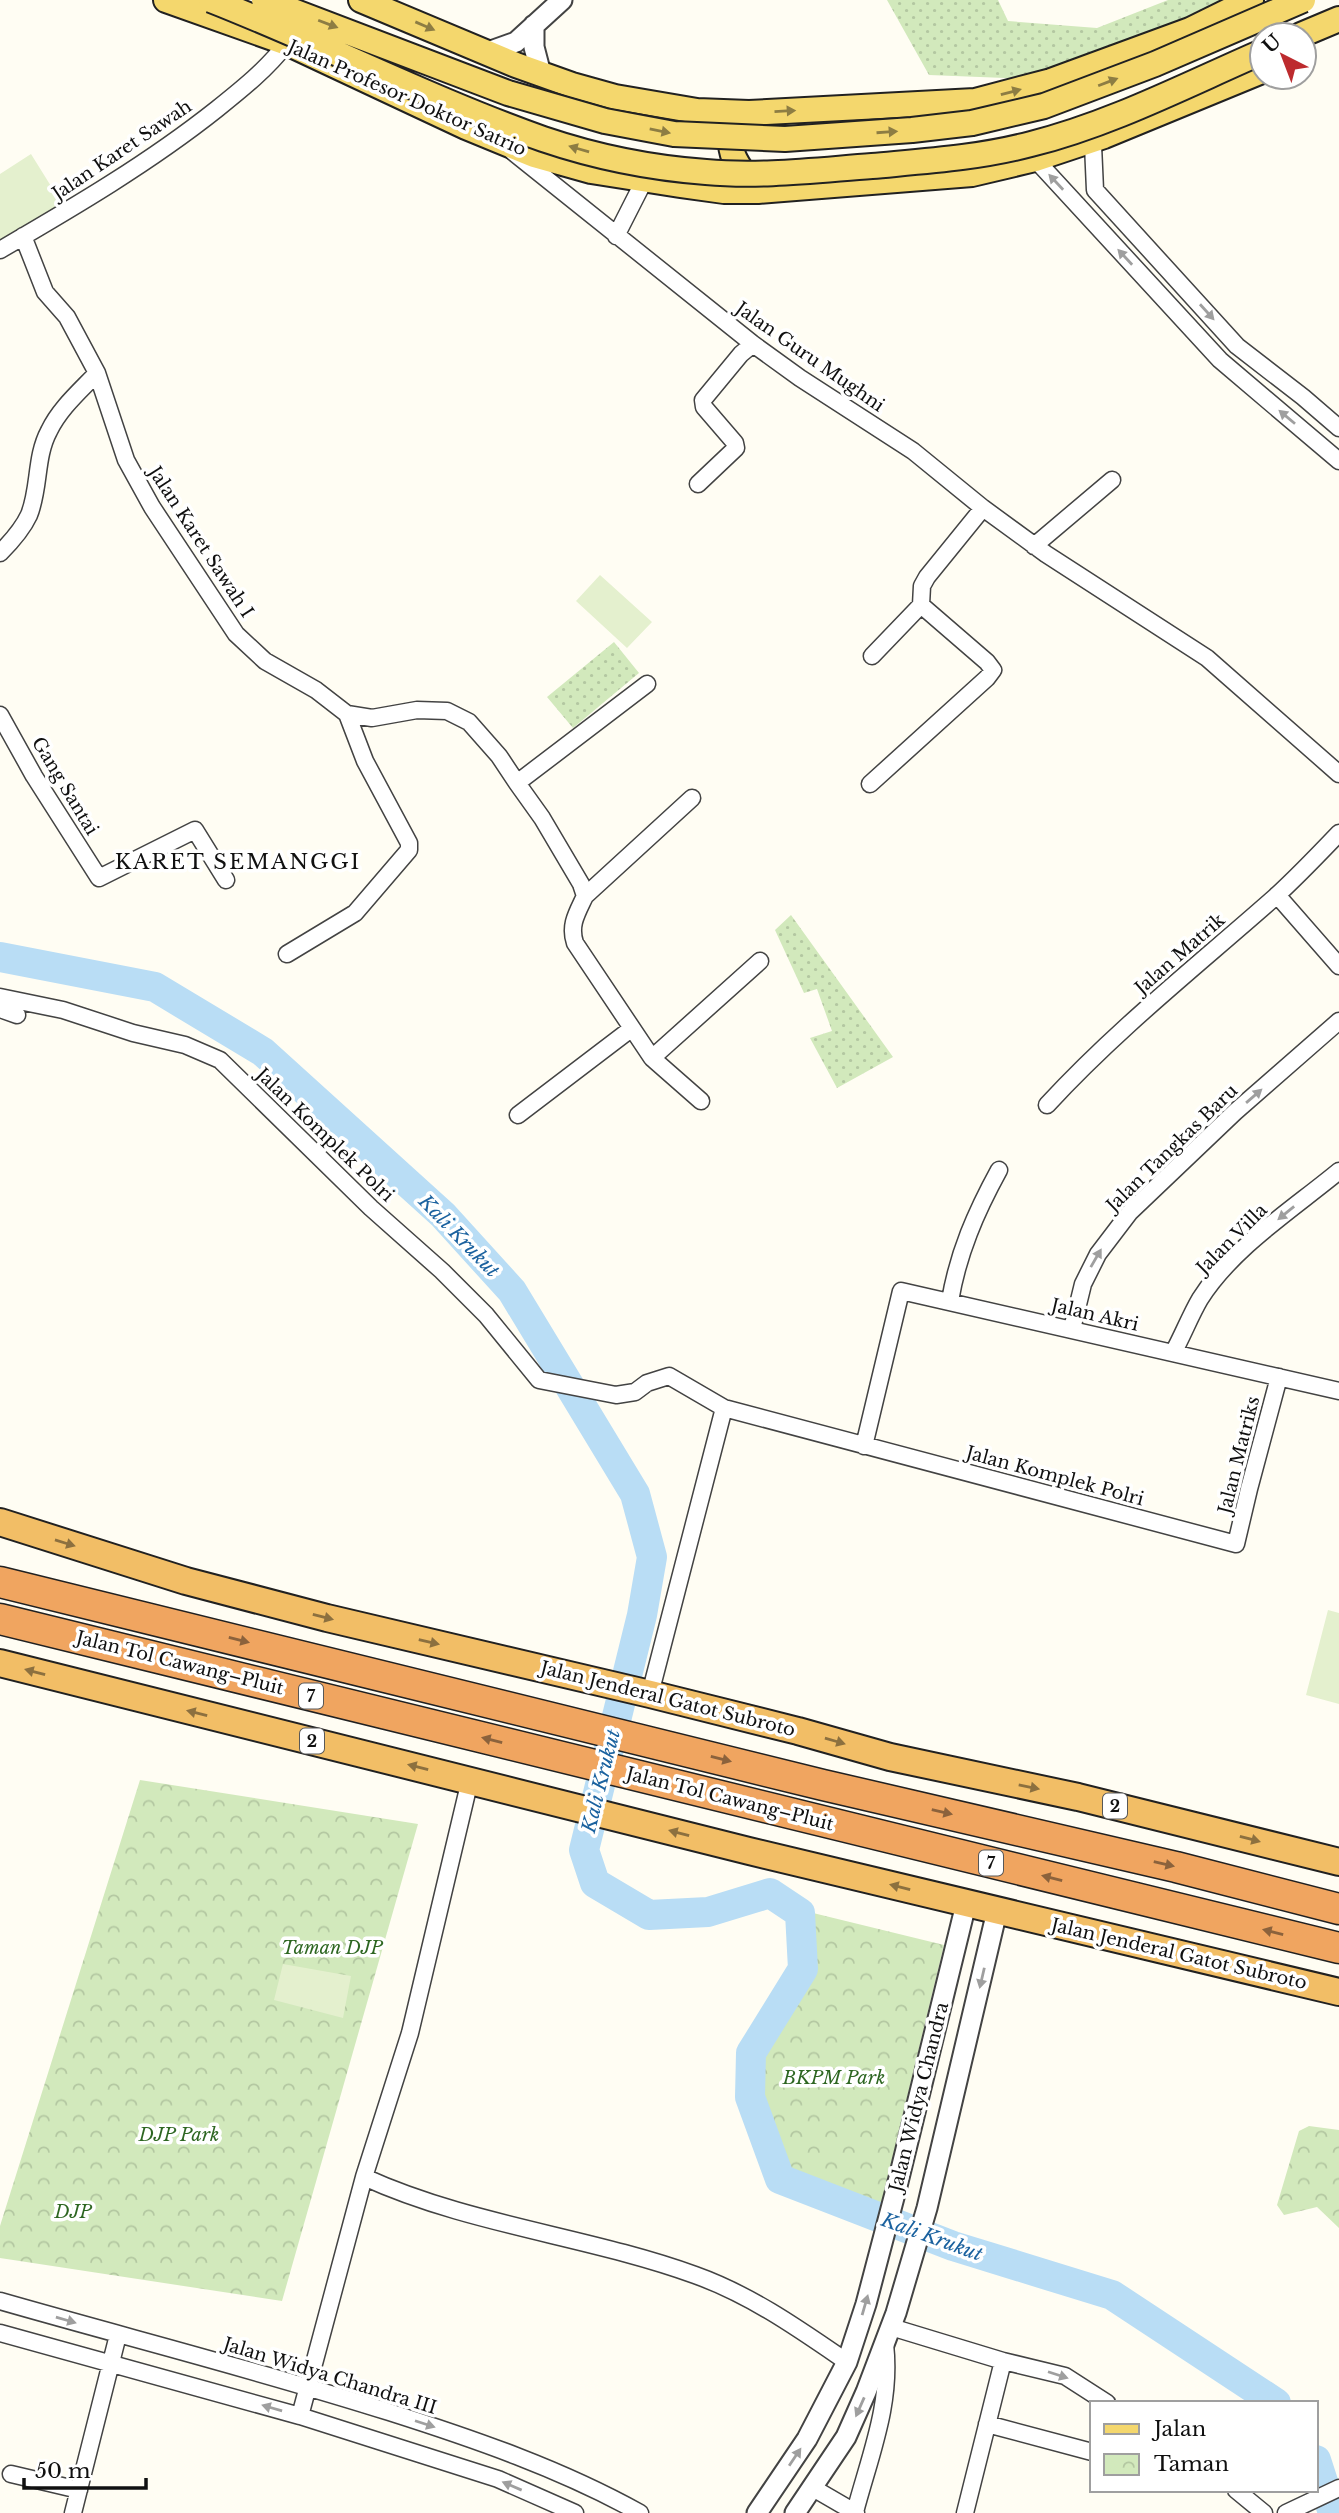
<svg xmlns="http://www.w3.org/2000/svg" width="1339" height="2513" viewBox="0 0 1339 2513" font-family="'Libre Baskerville',serif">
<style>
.grass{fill:url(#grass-dots)}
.park{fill:url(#park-crowns)}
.pitch{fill:#e4f0ce}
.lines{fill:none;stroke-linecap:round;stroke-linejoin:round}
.river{stroke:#b9ddf5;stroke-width:30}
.minor-casing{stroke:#434343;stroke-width:19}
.tertiary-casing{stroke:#434343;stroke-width:23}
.primary-casing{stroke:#212121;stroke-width:28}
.trunk-casing{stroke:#212121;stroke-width:30}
.motorway-casing{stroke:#212121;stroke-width:33}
.minor{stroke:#fff;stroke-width:16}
.tertiary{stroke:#fff;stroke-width:19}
.primary{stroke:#f4d76d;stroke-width:24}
.trunk{stroke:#f2be66;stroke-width:26}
.motorway{stroke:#f0a560;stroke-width:30}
.primary-bridge-casing{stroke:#212121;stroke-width:28;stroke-linecap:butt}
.primary-bridge{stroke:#f4d76d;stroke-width:24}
.oneway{fill:#8d7d43}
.oneway2{fill:#9f9f9f}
.oneway3{fill:#8c703f}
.oneway4{fill:#8b623c}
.labels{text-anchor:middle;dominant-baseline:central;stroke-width:7;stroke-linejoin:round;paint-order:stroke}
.shield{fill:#fff;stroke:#585858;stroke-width:2}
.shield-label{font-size:16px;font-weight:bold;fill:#101010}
.street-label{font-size:18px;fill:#101010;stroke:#fff}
.park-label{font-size:18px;font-style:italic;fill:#2d6621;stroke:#fff}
.water-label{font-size:19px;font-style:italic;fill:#1b629f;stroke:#fff}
.quarter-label{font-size:21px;letter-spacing:2px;fill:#101010;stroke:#fff}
</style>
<defs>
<pattern id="grass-dots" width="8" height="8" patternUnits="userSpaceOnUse" patternTransform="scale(1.75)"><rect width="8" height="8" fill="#d2e9bc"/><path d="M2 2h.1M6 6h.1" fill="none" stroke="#b3c7a1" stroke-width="1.8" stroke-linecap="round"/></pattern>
<pattern id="park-crowns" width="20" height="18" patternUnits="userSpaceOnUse" patternTransform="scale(1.75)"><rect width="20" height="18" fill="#d2e9bc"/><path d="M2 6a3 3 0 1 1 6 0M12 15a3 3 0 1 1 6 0" fill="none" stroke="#b3c7a1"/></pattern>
</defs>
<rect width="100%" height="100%" fill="#fffdf3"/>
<!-- grass -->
<path class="grass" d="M887 0H998L1008 21 1097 28 1168 0H1238L1056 80 929 75Z
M614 642 639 673 573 728 547 697Z
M791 915 893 1057 837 1088 810 1038 832 1031 817 989 804 993 775 930Z"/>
<!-- park -->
<path class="park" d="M140 1780 418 1824 282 2301 0 2258V2226Z
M809 1912 944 1945 880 2209 787 2173 759 2095V2056L814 1970Z
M1309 2126 1339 2130V2228L1317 2207 1284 2215 1277 2205 1299 2131Z"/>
<!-- pitch -->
<path class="pitch" d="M31 154 64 207 0 243V174Z
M600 575 652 622 627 648 576 601Z
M1328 1610 1339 1613V1704L1306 1695Z
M283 1964 351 1976 343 2018 274 2000Z"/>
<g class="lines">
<!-- river -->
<path class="river" d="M0 957 155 987 263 1052 443 1215 512 1291 635 1494 652 1557 642 1615 584 1850 595 1883 649 1915 708 1912 770 1893 800 1913 803 1969 751 2053 750 2097 780 2179 953 2246 1112 2295 1276 2403
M1316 2460 1333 2513"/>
<!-- minor casing -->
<g class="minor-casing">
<path id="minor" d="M1102 137 1093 145 1095 190 1237 346 1303 397 1339 428
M513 152 753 344 800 378 913 451 983 508 1046 554 1207 658 1339 774
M1035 159 1220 360 1339 461
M23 236 45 292 67 317 97 373 126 460 152 507 236 634 265 661 316 690 347 714 372 718 417 710 447 711 469 722 499 756 517 783 542 818 581 884 585 896C577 913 569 925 575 943L652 1058 760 961
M616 236 645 179
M0 250C74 207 149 163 217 109 242 89 267 69 287 43
M698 484 736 448 735 443 704 407 703 400 741 354 753 344
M1034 546 1112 480
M0 553C11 542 22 530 29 515 40 488 35 457 49 431 60 408 80 391 97 373
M872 656 921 605 922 586 927 577 983 508
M0 715 34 776 99 878 195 830 226 880
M517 783 647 684
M870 784 987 678 993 670 987 662 921 605
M1277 895 1339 966
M585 896 692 798
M287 954 355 913 409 850V843L365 761 347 714
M0 997 63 1010 133 1033 185 1045 220 1060 371 1208 442 1271 486 1315 539 1380 616 1395 635 1392 647 1383 669 1376 724 1408 1236 1544 1249 1489 1279 1377
M0 1009 17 1015
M652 1058 701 1101
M1047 1105C1117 1029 1198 965 1275 897 1297 877 1318 855 1339 833
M518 1115 631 1029
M950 1301C958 1253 976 1212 999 1170
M1072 1329 1083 1284 1098 1254 1130 1212 1235 1112 1339 1021
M1173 1353C1183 1335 1190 1316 1200 1299 1232 1248 1293 1209 1339 1171
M864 1446 901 1291 1339 1391
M650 1694 724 1408
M364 2177C469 2225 587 2236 695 2275 751 2295 799 2329 847 2362
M0 2301C129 2338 260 2371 389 2412 474 2439 561 2469 640 2513
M891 2327 1003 2361 1065 2376 1107 2403
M0 2333 300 2416 498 2479 575 2513
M300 2416 364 2177 410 2033 470 1780
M987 2424 1092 2452
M11 2474 79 2490
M813 2488 856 2513
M1236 2490 1264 2513
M855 2512C870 2455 892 2404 885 2344
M73 2513 118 2335
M965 2513 1003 2361
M1286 2513 1339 2488"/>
</g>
<!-- tertiary casing -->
<g class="tertiary-casing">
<path id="tertiary" d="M534 25V47L541 74
M488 52 516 42 562 0
M757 2513 807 2439 847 2362 866 2304 897 2186 966 1904
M795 2513 846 2437 866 2392 896 2313 927 2208 997 1911"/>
</g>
<!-- primary casing -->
<g class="primary-casing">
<path id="primary" d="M166 0 287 43 466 127 534 155 591 171 680 185 724 191H758L972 174 1035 159 1104 136 1262 71
M361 0 516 65 572 85 615 97 697 111 749 113 975 101 1051 81 1190 30 1251 0
M1301 35 1339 19
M743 120C718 145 738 167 755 188"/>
</g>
<!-- trunk casing -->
<g class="trunk-casing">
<path id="trunk" d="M0 1522 186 1581 327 1618 650 1694 798 1731 890 1757 1078 1797 1339 1862
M0 1663 749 1851 1339 1992"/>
</g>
<!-- motorway casing -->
<g class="motorway-casing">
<path id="motorway" d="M0 1582 823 1785 1176 1867 1339 1909
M0 1619 1339 1948"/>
</g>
<!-- minor -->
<use href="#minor" class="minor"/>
<!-- tertiary -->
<use href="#tertiary" class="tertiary"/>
<!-- primary -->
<use href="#primary" class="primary"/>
<!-- trunk -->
<use href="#trunk" class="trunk"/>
<!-- motorway -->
<use href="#motorway" class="motorway"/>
<!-- primary-bridge casing -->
<g class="primary-bridge-casing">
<path id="primary-bridge" d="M211 0C323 44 430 99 543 139 596 157 651 168 706 172 761 177 817 170 872 166 926 161 978 158 1031 144 1111 124 1186 85 1262 52
M264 0 508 93 605 121 674 134 785 139 912 130 972 123 1044 106 1155 64 1303 0"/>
</g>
<!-- primary-bridge -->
<use href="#primary-bridge" class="primary-bridge"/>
</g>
<!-- one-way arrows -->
<defs><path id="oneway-solid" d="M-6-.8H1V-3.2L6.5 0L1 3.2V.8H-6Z" transform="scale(1.75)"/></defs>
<g class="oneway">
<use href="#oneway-solid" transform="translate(328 24) rotate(21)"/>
<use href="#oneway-solid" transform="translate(425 26) rotate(23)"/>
<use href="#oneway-solid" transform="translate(1108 82) rotate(-21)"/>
<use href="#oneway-solid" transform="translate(1011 92) rotate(-15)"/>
<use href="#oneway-solid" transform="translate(785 111) rotate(-3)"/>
<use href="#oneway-solid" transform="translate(660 131) rotate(11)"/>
<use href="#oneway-solid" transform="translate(887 132) rotate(-4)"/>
<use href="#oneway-solid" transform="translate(579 149) rotate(-164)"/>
</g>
<g class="oneway2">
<use href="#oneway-solid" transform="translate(1056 182) rotate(-133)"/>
<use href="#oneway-solid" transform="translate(1125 257) rotate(-133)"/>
<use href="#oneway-solid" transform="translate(1207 312) rotate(48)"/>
<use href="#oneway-solid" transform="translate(1287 417) rotate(-140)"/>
<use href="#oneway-solid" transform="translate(1254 1096) rotate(-41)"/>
<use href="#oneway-solid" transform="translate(1286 1213) rotate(141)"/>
<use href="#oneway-solid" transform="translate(1096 1258) rotate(-60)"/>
<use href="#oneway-solid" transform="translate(982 1978) rotate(103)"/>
<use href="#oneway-solid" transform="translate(865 2305) rotate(-74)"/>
<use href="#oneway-solid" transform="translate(66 2320) rotate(16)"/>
<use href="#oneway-solid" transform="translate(1058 2375) rotate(18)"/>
<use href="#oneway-solid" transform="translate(860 2407) rotate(114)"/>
<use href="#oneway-solid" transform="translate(272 2408) rotate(-164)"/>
<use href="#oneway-solid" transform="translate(425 2424) rotate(18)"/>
<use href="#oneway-solid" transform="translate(795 2457) rotate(-56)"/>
<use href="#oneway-solid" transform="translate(512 2486) rotate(-157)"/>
</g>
<g class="oneway3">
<use href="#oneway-solid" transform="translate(65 1543) rotate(17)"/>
<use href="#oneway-solid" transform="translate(323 1617) rotate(14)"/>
<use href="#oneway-solid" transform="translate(429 1642) rotate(13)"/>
<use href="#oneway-solid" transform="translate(35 1672) rotate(-165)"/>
<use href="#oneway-solid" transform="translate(197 1713) rotate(-166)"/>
<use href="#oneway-solid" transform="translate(835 1741) rotate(16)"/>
<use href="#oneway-solid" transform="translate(418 1767) rotate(-166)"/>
<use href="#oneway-solid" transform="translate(1029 1787) rotate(11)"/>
<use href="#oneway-solid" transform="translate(679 1833) rotate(-165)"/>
<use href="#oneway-solid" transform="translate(1250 1839) rotate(15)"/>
<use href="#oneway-solid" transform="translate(900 1887) rotate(-166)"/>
</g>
<g class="oneway4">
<use href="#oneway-solid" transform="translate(239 1640) rotate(14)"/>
<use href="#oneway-solid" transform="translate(492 1740) rotate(-166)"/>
<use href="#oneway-solid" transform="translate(721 1759) rotate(14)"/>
<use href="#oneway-solid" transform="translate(942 1812) rotate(13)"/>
<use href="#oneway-solid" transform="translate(1164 1864) rotate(13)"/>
<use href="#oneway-solid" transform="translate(1052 1878) rotate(-166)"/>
<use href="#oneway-solid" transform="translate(1273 1932) rotate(-166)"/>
</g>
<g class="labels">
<!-- shield labels -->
<g class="shield">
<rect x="299" y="1683.5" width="24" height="25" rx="5"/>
<rect x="300" y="1728.5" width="24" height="25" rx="5"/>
<rect x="1103" y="1793.5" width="24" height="25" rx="5"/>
<rect x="979" y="1850.5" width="24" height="25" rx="5"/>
</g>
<g class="shield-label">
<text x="311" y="1696">7</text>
<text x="312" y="1741">2</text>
<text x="1115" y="1806">2</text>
<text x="991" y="1863">7</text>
</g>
<!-- street labels -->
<g class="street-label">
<text transform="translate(407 98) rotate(24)">Jalan Profesor Doktor Satrio</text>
<text transform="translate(122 150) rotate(-34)">Jalan Karet Sawah</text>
<text transform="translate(810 357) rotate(35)">Jalan Guru Mughni</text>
<text transform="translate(201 542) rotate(57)">Jalan Karet Sawah I</text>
<text transform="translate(65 786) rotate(59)">Gang Santai</text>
<text transform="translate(1180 954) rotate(-41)">Jalan Matrik</text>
<text transform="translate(325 1135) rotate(44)">Jalan Komplek Polri</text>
<text transform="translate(1172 1148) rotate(-44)">Jalan Tangkas Baru</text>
<text transform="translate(1232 1239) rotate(-45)">Jalan Villa</text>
<text transform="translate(1095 1315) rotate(13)">Jalan Akri</text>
<text transform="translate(1239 1455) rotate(-76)">Jalan Matriks</text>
<text transform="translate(1055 1476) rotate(15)">Jalan Komplek Polri</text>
<text transform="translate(180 1663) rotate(14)">Jalan Tol Cawang–Pluit</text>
<text transform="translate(668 1699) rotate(14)">Jalan Jenderal Gatot Subroto</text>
<text transform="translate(730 1799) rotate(14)">Jalan Tol Cawang–Pluit</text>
<text transform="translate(1179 1954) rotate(13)">Jalan Jenderal Gatot Subroto</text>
<text transform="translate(919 2097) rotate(-76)">Jalan Widya Chandra</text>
<text transform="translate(330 2376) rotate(17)">Jalan Widya Chandra III</text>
</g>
<!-- park labels -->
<g class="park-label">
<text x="332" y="1948">Taman DJP</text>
<text x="834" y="2078">BKPM Park</text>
<text x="179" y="2135">DJP Park</text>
<text x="73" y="2212">DJP</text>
</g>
<!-- water labels -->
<g class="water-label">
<text transform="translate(459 1236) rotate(46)">Kali Krukut</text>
<text transform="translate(601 1781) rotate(-76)">Kali Krukut</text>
<text transform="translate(932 2237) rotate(20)">Kali Krukut</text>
</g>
<!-- quarter labels -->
<g class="quarter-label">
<text x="238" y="862">KARET SEMANGGI</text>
</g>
</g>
<!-- legend -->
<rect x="1090" y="2401" width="228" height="91" fill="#ffffff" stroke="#9f9f9f" stroke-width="2"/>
<rect x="1104" y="2424" width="35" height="10" fill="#f4d76d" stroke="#9f9f9f" stroke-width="2"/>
<text x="1154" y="2436" font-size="21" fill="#101010">Jalan</text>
<rect x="1104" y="2454" width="35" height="21" fill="url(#park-crowns)" stroke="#9f9f9f" stroke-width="2"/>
<text x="1154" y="2471" font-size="21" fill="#101010">Taman</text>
<!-- north arrow -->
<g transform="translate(1283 56) rotate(318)"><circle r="33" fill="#ffffff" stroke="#9f9f9f" stroke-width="2"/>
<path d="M0-5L12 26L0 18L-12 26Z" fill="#bd2b2e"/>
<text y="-10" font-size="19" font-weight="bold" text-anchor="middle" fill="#101010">U</text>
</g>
<!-- scale -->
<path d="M24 2478v10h122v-10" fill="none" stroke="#101010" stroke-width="3.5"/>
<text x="35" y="2478" font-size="21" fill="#101010" stroke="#ffffff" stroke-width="5" paint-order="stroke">50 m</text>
</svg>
